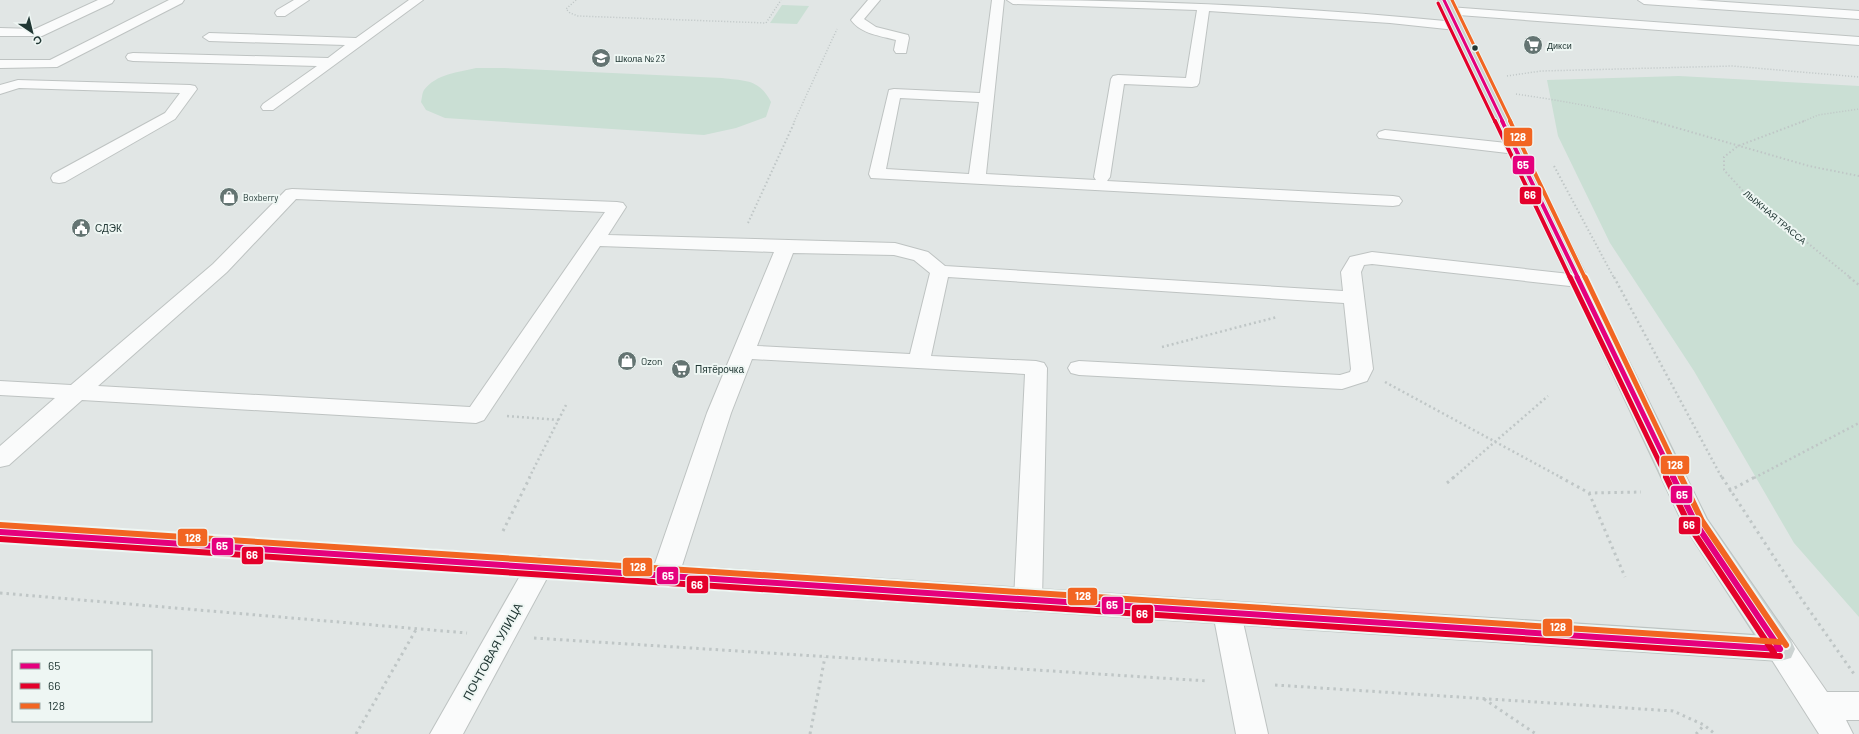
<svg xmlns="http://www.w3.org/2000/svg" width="1859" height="734" viewBox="0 0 1859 734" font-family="Barlow,sans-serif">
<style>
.green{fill:#cadfd4}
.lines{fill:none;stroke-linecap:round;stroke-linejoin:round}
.minor-casing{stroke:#bec3c2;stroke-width:2}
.major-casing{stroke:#bcc3c1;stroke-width:2}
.path-far3{stroke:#bfc6c6;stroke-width:1.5;stroke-dasharray:1 2;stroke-linecap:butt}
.path-far2{stroke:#bfc6c6;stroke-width:2;stroke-dasharray:1.5 2.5;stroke-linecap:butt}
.path-far1{stroke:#bfc6c6;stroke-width:2.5;stroke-dasharray:2 3;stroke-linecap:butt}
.path{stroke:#bfc6c6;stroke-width:3;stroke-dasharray:2.5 4;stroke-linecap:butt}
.minor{fill:#fafbfb;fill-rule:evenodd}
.major{fill:#ccd3d2;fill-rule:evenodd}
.bus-1-far3-casing{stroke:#eef6f3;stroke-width:5}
.bus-1-far2-casing{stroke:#eef6f3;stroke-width:6}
.bus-1-far1-casing{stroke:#eef6f3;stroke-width:8}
.bus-1-casing{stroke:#eef6f3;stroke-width:10}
.bus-2-far3-casing{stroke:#eef6f3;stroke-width:5}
.bus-2-far2-casing{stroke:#eef6f3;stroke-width:6}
.bus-2-far1-casing{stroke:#eef6f3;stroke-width:8}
.bus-2-casing{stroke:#eef6f3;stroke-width:10}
.bus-3-far3-casing{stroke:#eef6f3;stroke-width:5}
.bus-3-far2-casing{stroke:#eef6f3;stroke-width:6}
.bus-3-far1-casing{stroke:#eef6f3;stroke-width:8}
.bus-3-casing{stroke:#eef6f3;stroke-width:10}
.bus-1-far3{stroke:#e5007d;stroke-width:3}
.bus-1-far2{stroke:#e5007d;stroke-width:4}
.bus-1-far1{stroke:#e5007d;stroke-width:5}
.bus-1{stroke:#e5007d;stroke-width:6}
.bus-2-far3{stroke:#e4002b;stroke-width:3}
.bus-2-far2{stroke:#e4002b;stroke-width:4}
.bus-2-far1{stroke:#e4002b;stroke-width:5}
.bus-2{stroke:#e4002b;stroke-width:6}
.bus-3-far3{stroke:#f26522;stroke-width:3}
.bus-3-far2{stroke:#f26522;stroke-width:4}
.bus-3-far1{stroke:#f26522;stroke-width:5}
.bus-3{stroke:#f26522;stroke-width:6}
.bus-dot{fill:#213734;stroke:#eef6f3;stroke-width:1.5}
.labels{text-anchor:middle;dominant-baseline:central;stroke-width:4;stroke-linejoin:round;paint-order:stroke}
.far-poi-label{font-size:9px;fill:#213734;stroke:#eef6f3;text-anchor:start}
.far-street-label{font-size:9px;fill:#213734;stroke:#eef6f3}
.poi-label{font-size:10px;fill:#213734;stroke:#eef6f3;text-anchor:start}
.near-street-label{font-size:12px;fill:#213734;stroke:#eef6f3}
.line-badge{stroke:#eef6f3;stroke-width:1.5}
.badge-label{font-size:11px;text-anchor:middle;font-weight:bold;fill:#fff}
</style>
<rect width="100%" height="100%" fill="#e1e6e5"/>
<!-- green -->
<path class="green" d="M782 5 809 6 797 24 770 23Z
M476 68H504L722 78C746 81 759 79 771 102L766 117 736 128 704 135 445 118 426 110 421 102C422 99 422 93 424 90 436 74 459 72 476 68Z
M1679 76 1859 86V617L1794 543 1694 371 1610 243 1558 136 1547 80Z"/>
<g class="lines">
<!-- minor casing -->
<g class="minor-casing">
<path id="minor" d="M98 0H114L112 3 42 36H0V28L35 29Z
M169 0H184L182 3 57 67 0 68V60H50Z
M294 0H309L285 16H277L275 13 277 10Z
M409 0H423L273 110H263L261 107 263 104 317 66 133 61 128 60 126 57 128 54 133 53 328 58 345 45 209 41 203 37 209 33 356 38Z
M868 0H880L864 19 876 27 908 35 909 38 906 53H896L894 50 896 40C881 36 861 34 851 20Z
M992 0H1004L986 174 1096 180 1094 177 1111 79 1113 76 1118 75 1186 78 1197 10 1013 4 1007 0C1157 0 1307 7 1456 22L1462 26 1456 30 1390 23 1209 11 1199 83 1197 86 1192 87 1124 84 1110 177 1107 181 1393 196 1399 197 1402 201 1399 205 1393 206 871 178 869 174 889 90 894 89 980 93ZM900 98 979 102 969 174 886 169Z
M1638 0H1696L1859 11V19L1644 4Z
M1449 7 1859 37V45L1445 14 1443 11Z
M18 80 190 85 195 86 197 89 175 119 65 182 59 183 53 182 51 178 53 174 165 113 180 93 19 88 0 94V85Z
M1385 130 1516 144 1522 146 1524 149 1522 152 1516 154 1379 138 1377 135 1379 132Z
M292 189 617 202 623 203 626 207 608 235 895 243 928 252 945 266 1343 291 1341 272 1350 257 1372 252 1579 275 1586 277 1589 281 1586 285 1579 287 1372 264 1364 265 1361 272 1373 369 1367 381 1342 389 1079 375 1071 373 1068 368 1071 363 1079 361 1340 375 1350 372 1351 369 1344 303 948 277 931 356 1036 361 1044 363 1047 368 1042 600 1038 608 1028 611 1018 608 1014 600 1025 374 752 359 731 413 679 575 675 583 665 586 655 583 651 575 707 413 774 252 600 246 484 420 476 423 82 400 9 465 0 467V446L55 398 0 395V381L71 385 213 264 286 190ZM296 199 605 212 470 407 98 386 227 272ZM793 253 894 255 914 260 930 273 910 354 757 346Z
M539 556 549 560 553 567 463 734H430L529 560Z
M1227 601 1237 605 1241 613 1268 734H1236L1213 613 1217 605Z
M1780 637 1791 640 1827 692H1859V720H1846L1853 734H1819L1765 649 1769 640Z"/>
</g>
<!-- major casing -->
<g class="major-casing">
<path id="major" d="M1438 0H1450L1707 519 1791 640 1795 649 1791 658 1780 661 0 542V522L1755 635 1683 524Z"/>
</g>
<!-- path-far3 -->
<path class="path-far3" d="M576 0 566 9 570 13 578 16 766 23 781 0
M1507 76 1541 71 1732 66 1859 77
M1516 94C1563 101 1610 109 1656 122
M794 122 837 29
M1802 122 1818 115 1859 109"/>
<!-- path-far2 -->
<path class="path-far2" d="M1653 121 1809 166 1859 176
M1804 121 1738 146 1724 157V170L1743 191 1851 278
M1554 166 1614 278
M748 223 795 121"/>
<!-- path-far1 -->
<path class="path-far1" d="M1614 277 1722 478
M1849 277 1859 285
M1162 347 1277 317
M1385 382 1562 478
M507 416 559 420
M529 478 566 405
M1453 478 1548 396
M1754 478 1859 423"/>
<!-- path -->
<path class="path" d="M1560 477 1589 493 1641 492
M1722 477 1798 594 1854 674
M1447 483 1454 477
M1729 491 1755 477
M1589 493 1625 577
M503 531 530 477
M0 593 467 633
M534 638 1208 681
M1275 685 1673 711 1704 725 1715 734
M1484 699 1536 734
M356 734 417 628
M810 734 825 657
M1696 734 1704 725"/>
<!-- minor -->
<use href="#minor" class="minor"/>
<!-- major -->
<use href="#major" class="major"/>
<!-- bus-1-far3 casing -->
<g class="bus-1-far3-casing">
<path id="bus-1-far3" d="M1444 0 1503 122"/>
</g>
<!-- bus-1-far2 casing -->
<g class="bus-1-far2-casing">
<path id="bus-1-far2" d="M1502 121 1578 278"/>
</g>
<!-- bus-1-far1 casing -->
<g class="bus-1-far1-casing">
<path id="bus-1-far1" d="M1577 277 1674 478"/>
</g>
<!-- bus-1 casing -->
<g class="bus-1-casing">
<path id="bus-1" d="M1673 477 1696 524 1780 649
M0 532 1780 649"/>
</g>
<!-- bus-2-far3 casing -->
<g class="bus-2-far3-casing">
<path id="bus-2-far3" d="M1438 3 1495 122"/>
</g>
<!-- bus-2-far2 casing -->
<g class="bus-2-far2-casing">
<path id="bus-2-far2" d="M1495 121 1570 278"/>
</g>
<!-- bus-2-far1 casing -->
<g class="bus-2-far1-casing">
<path id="bus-2-far1" d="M1570 277 1667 478"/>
</g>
<!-- bus-2 casing -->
<g class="bus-2-casing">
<path id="bus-2" d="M1666 477 1690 527 1774 653
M0 539 1780 656"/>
</g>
<!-- bus-3-far3 casing -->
<g class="bus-3-far3-casing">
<path id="bus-3-far3" d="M1452 0 1511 122"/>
</g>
<!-- bus-3-far2 casing -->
<g class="bus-3-far2-casing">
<path id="bus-3-far2" d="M1510 121 1585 278"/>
</g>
<!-- bus-3-far1 casing -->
<g class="bus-3-far1-casing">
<path id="bus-3-far1" d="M1585 277 1681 478"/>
</g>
<!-- bus-3 casing -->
<g class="bus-3-casing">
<path id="bus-3" d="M1681 477 1702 521 1786 645
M0 525 1780 642"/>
</g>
<!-- bus-1-far3 -->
<use href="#bus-1-far3" class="bus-1-far3"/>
<!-- bus-1-far2 -->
<use href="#bus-1-far2" class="bus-1-far2"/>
<!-- bus-1-far1 -->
<use href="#bus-1-far1" class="bus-1-far1"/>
<!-- bus-1 -->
<use href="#bus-1" class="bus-1"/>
<!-- bus-2-far3 -->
<use href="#bus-2-far3" class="bus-2-far3"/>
<!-- bus-2-far2 -->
<use href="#bus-2-far2" class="bus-2-far2"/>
<!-- bus-2-far1 -->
<use href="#bus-2-far1" class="bus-2-far1"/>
<!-- bus-2 -->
<use href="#bus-2" class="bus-2"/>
<!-- bus-3-far3 -->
<use href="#bus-3-far3" class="bus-3-far3"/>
<!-- bus-3-far2 -->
<use href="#bus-3-far2" class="bus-3-far2"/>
<!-- bus-3-far1 -->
<use href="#bus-3-far1" class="bus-3-far1"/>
<!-- bus-3 -->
<use href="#bus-3" class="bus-3"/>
</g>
<!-- icons -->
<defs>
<g id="supermarket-disc" transform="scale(1)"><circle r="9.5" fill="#647472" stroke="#eef6f3"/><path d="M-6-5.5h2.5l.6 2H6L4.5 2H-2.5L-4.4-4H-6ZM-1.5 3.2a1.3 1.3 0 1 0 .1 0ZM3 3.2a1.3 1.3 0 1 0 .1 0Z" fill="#fff"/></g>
<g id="school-disc" transform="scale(1)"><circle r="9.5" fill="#647472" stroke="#eef6f3"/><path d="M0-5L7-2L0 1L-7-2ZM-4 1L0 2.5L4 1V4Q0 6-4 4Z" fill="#fff"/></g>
<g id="shop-disc" transform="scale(1)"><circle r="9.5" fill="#647472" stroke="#eef6f3"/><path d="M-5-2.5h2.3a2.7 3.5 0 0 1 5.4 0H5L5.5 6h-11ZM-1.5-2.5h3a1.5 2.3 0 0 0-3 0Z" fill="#fff"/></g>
<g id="civic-disc" transform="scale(1)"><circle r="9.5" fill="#647472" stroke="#eef6f3"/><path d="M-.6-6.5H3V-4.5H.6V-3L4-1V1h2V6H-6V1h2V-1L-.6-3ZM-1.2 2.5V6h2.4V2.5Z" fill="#fff"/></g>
</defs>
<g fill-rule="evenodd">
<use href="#supermarket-disc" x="1533" y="45"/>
<use href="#school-disc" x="601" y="58"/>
<use href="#shop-disc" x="229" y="197"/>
<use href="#civic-disc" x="81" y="228"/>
<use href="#shop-disc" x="627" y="361"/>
<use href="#supermarket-disc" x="681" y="369"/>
</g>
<!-- markers -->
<circle class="bus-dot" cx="1475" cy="48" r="3.5"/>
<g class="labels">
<!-- far-poi labels -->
<g class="far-poi-label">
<text x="1547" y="45">Дикси</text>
<text x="615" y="58">Школа № 23</text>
<text x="243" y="197">Boxberry</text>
</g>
<!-- far-street labels -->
<g class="far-street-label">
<text transform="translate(1775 217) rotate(40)">ЛЫЖНАЯ ТРАССА</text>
</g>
<!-- poi labels -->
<g class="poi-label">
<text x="95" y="228">СДЭК</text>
<text x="641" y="361">Ozon</text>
<text x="695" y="369">Пятёрочка</text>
</g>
<!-- near-street labels -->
<g class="near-street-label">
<text transform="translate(492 651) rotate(-61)">ПОЧТОВАЯ УЛИЦА</text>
</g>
</g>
<g class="line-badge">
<rect x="1503" y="127" width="30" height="20" rx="4" fill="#f26522"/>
<rect x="1512" y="155" width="23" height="20" rx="4" fill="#e5007d"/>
<rect x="1519" y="186" width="23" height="19" rx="4" fill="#e4002b"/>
<rect x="1660" y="455" width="30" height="20" rx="4" fill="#f26522"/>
<rect x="1670" y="485" width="23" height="19" rx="4" fill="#e5007d"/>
<rect x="1678" y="516" width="23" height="19" rx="4" fill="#e4002b"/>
<rect x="177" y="528" width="31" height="19" rx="4" fill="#f26522"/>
<rect x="211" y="537" width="23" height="19" rx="4" fill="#e5007d"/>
<rect x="241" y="546" width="23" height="19" rx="4" fill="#e4002b"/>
<rect x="622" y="557" width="31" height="20" rx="4" fill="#f26522"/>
<rect x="656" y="566" width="23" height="19" rx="4" fill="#e5007d"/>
<rect x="686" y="575" width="23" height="19" rx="4" fill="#e4002b"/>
<rect x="1067" y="587" width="31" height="19" rx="4" fill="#f26522"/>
<rect x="1101" y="596" width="23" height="19" rx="4" fill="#e5007d"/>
<rect x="1131" y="604" width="23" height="20" rx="4" fill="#e4002b"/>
<rect x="1542" y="618" width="31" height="19" rx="4" fill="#f26522"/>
</g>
<g class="badge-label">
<text x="1518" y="141">128</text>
<text x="1523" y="169">65</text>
<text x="1530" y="199">66</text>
<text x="1675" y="469">128</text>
<text x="1682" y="499">65</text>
<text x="1689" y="529">66</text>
<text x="193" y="542">128</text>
<text x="222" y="550">65</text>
<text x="252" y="559">66</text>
<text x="638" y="571">128</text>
<text x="668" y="580">65</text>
<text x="697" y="589">66</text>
<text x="1083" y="600">128</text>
<text x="1112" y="609">65</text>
<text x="1142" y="618">66</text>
<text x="1558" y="631">128</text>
</g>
<!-- legend -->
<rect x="12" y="650" width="140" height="72" fill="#eef6f3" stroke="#9caaa7"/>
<rect x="20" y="663" width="20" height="6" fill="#e5007d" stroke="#9caaa7"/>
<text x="48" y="670" font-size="12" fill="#213734">65</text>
<rect x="20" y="683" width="20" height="6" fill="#e4002b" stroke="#9caaa7"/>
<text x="48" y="690" font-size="12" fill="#213734">66</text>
<rect x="20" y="703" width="20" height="6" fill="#f26522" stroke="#9caaa7"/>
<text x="48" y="710" font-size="12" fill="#213734">128</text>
<!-- north arrow -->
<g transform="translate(32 32) rotate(145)" stroke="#eef6f3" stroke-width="3" paint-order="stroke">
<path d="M0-3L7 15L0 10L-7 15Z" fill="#213734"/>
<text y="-6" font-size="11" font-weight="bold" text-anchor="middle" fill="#213734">С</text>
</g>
</svg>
